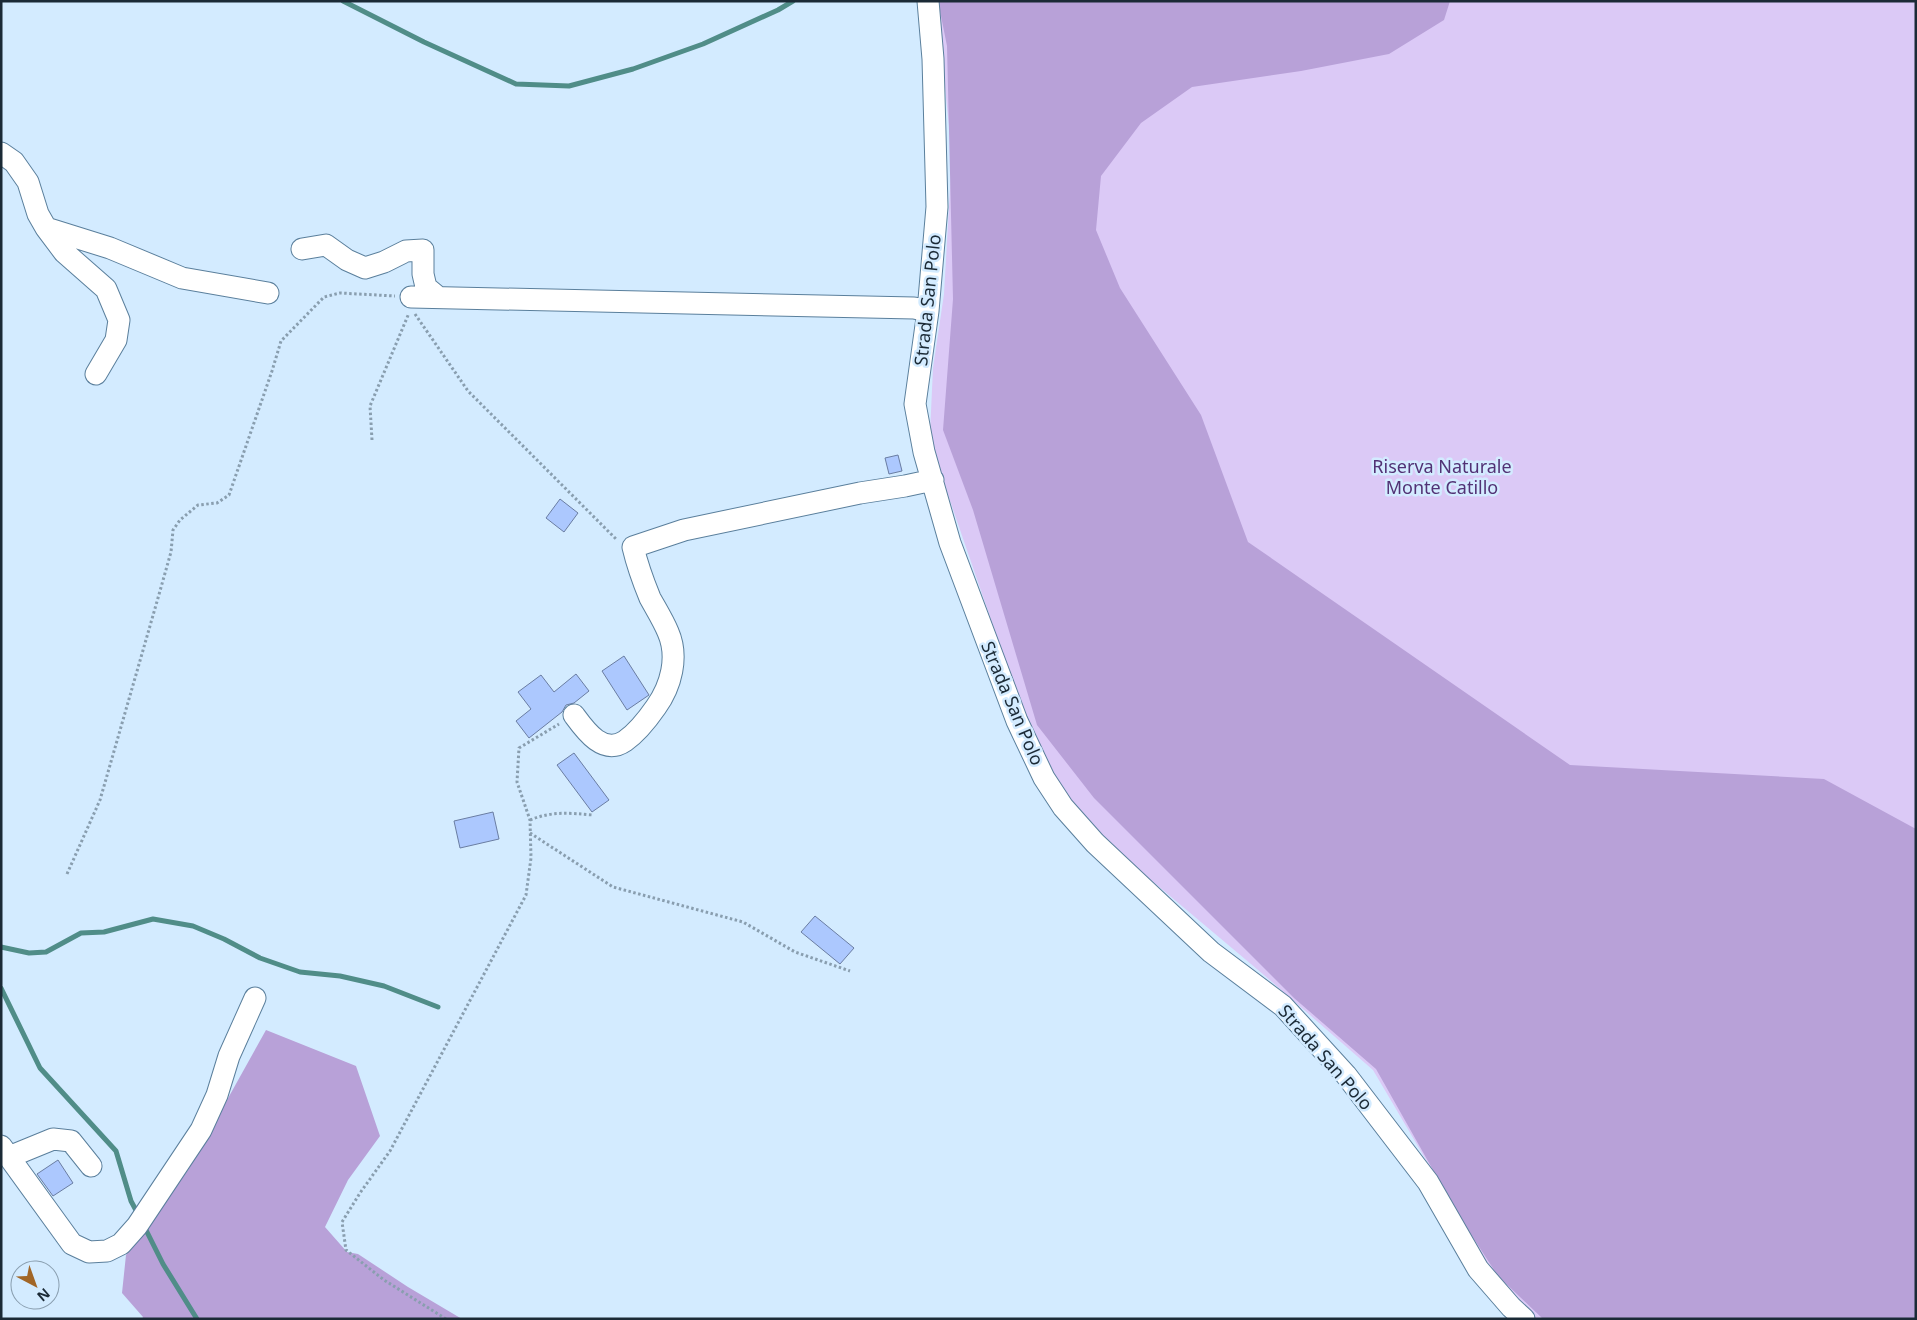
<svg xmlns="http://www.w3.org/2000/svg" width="1917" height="1320" viewBox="0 0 1917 1320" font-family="'Noto Sans',sans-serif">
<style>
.green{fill:#dbc9f6}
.forest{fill:#b8a1d8}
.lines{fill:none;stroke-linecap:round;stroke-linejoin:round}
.stream{stroke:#508d88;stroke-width:5}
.building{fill:#acc8fe;stroke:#6a7da2}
.minor-casing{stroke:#5a7f9c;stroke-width:23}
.path{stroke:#899eaf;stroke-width:3;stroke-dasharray:2.5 2.5;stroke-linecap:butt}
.minor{stroke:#fff;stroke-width:21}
.labels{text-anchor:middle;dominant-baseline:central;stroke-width:5;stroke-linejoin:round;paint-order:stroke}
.street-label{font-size:18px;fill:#1b2a36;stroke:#d3ebff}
.park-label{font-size:18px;fill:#523275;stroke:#d3ebff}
</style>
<rect width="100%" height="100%" fill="#d3ebff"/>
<!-- green -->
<path class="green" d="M936 1H1916V1319H1534L1484 1267 1432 1170 1373 1070 1264 975 1095 833 1055 780 1024 716 946 489 930 433 933 368 944 294 952 155Z"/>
<!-- forest -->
<path class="forest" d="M938 1H1450L1444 20 1389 54 1301 71 1192 87 1141 123 1101 176 1096 230 1120 288 1201 415 1248 542 1570 765 1824 779 1916 829V1319H1543L1498 1276 1459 1216 1376 1069 1294 998 1094 798 1037 725 973 510 943 430 953 299 947 46Z
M266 1030 356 1066 380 1136 348 1180 325 1227 347 1252 358 1254 408 1287 462 1319H142L143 1317 122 1293 126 1255 188 1170Z"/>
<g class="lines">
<!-- stream -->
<path class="stream" d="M343 1 424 42 516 84 569 86 633 69 703 44 778 10 793 1
M1 947 29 953 46 952 81 933 104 932 153 919 193 926 224 939 260 958 300 972 340 976 384 986 438 1007
M1 988 40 1068 116 1151 131 1201 138 1214
M144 1226 163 1264 197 1319"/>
</g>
<!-- building -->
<path class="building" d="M898 455 902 471 889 474 885 458Z
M560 499 578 513 564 532 546 518Z
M624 656 649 695 627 710 602 671Z
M576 674 589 691 574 703 566 705 562 712 529 738 516 721 531 709 518 692 541 675 554 692Z
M574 753 609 800 592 812 557 765Z
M493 812 499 839 460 848 454 821Z
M815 916 854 948 840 964 801 932Z
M58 1160 73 1183 53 1196 37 1174Z"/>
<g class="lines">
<!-- minor casing -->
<g class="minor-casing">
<path id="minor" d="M928 1 933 59 937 207 928 311 915 404 924 452 950 543 1017 721 1044 778 1063 807 1095 843 1211 952 1283 1006 1346 1075 1428 1182 1478 1269 1511 1307 1524 1319
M1 153 14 162 28 182 38 214 46 228 64 252 106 289 119 320 116 340 96 374
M46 228 110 248 182 278 268 293
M302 249 326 245 347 260 365 268 384 262 406 251 423 250V274L426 287 438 297
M411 297 914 308 928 311
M574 715C585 730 603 756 625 741 638 732 647 720 656 707 671 686 679 657 668 632 663 620 656 609 650 598 643 581 637 564 633 547L684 530 860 493 905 486 933 480
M1 1146 72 1244 89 1252 107 1251 121 1244 137 1226 201 1130 217 1095 229 1056 255 998
M9 1157 53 1139 71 1141 91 1166"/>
</g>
<!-- path -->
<path class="path" d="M415 314 468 391 617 540
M372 440 370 406 409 313
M530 820C552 811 569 813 593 815
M530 833 613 887 743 922 795 952 850 971
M67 874 100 800 158 598 171 552 173 530 180 520 198 505 217 503 229 495 272 371 281 341 324 297 340 293 395 296
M446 1319 384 1280 346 1250 342 1222 360 1193 390 1151 526 895 531 858 530 820 517 782 519 748 559 724"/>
<!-- minor -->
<use href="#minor" class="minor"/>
</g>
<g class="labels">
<!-- street labels -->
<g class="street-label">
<text transform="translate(927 300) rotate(-84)">Strada San Polo</text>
<text transform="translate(1013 703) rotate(67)">Strada San Polo</text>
<text transform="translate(1326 1057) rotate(49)">Strada San Polo</text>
</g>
<!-- park labels -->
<g class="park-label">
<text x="1442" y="466">Riserva Naturale<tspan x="1442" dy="21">Monte Catillo</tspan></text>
</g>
</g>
<!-- border -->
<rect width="1917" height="1320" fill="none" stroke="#1b2a36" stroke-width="5"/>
<!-- north arrow -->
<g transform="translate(35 1285) rotate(139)"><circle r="24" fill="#d3ebff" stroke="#899eaf"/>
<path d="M0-4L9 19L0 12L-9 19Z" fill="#a16627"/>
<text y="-8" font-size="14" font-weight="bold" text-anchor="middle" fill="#1b2a36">N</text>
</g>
</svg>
